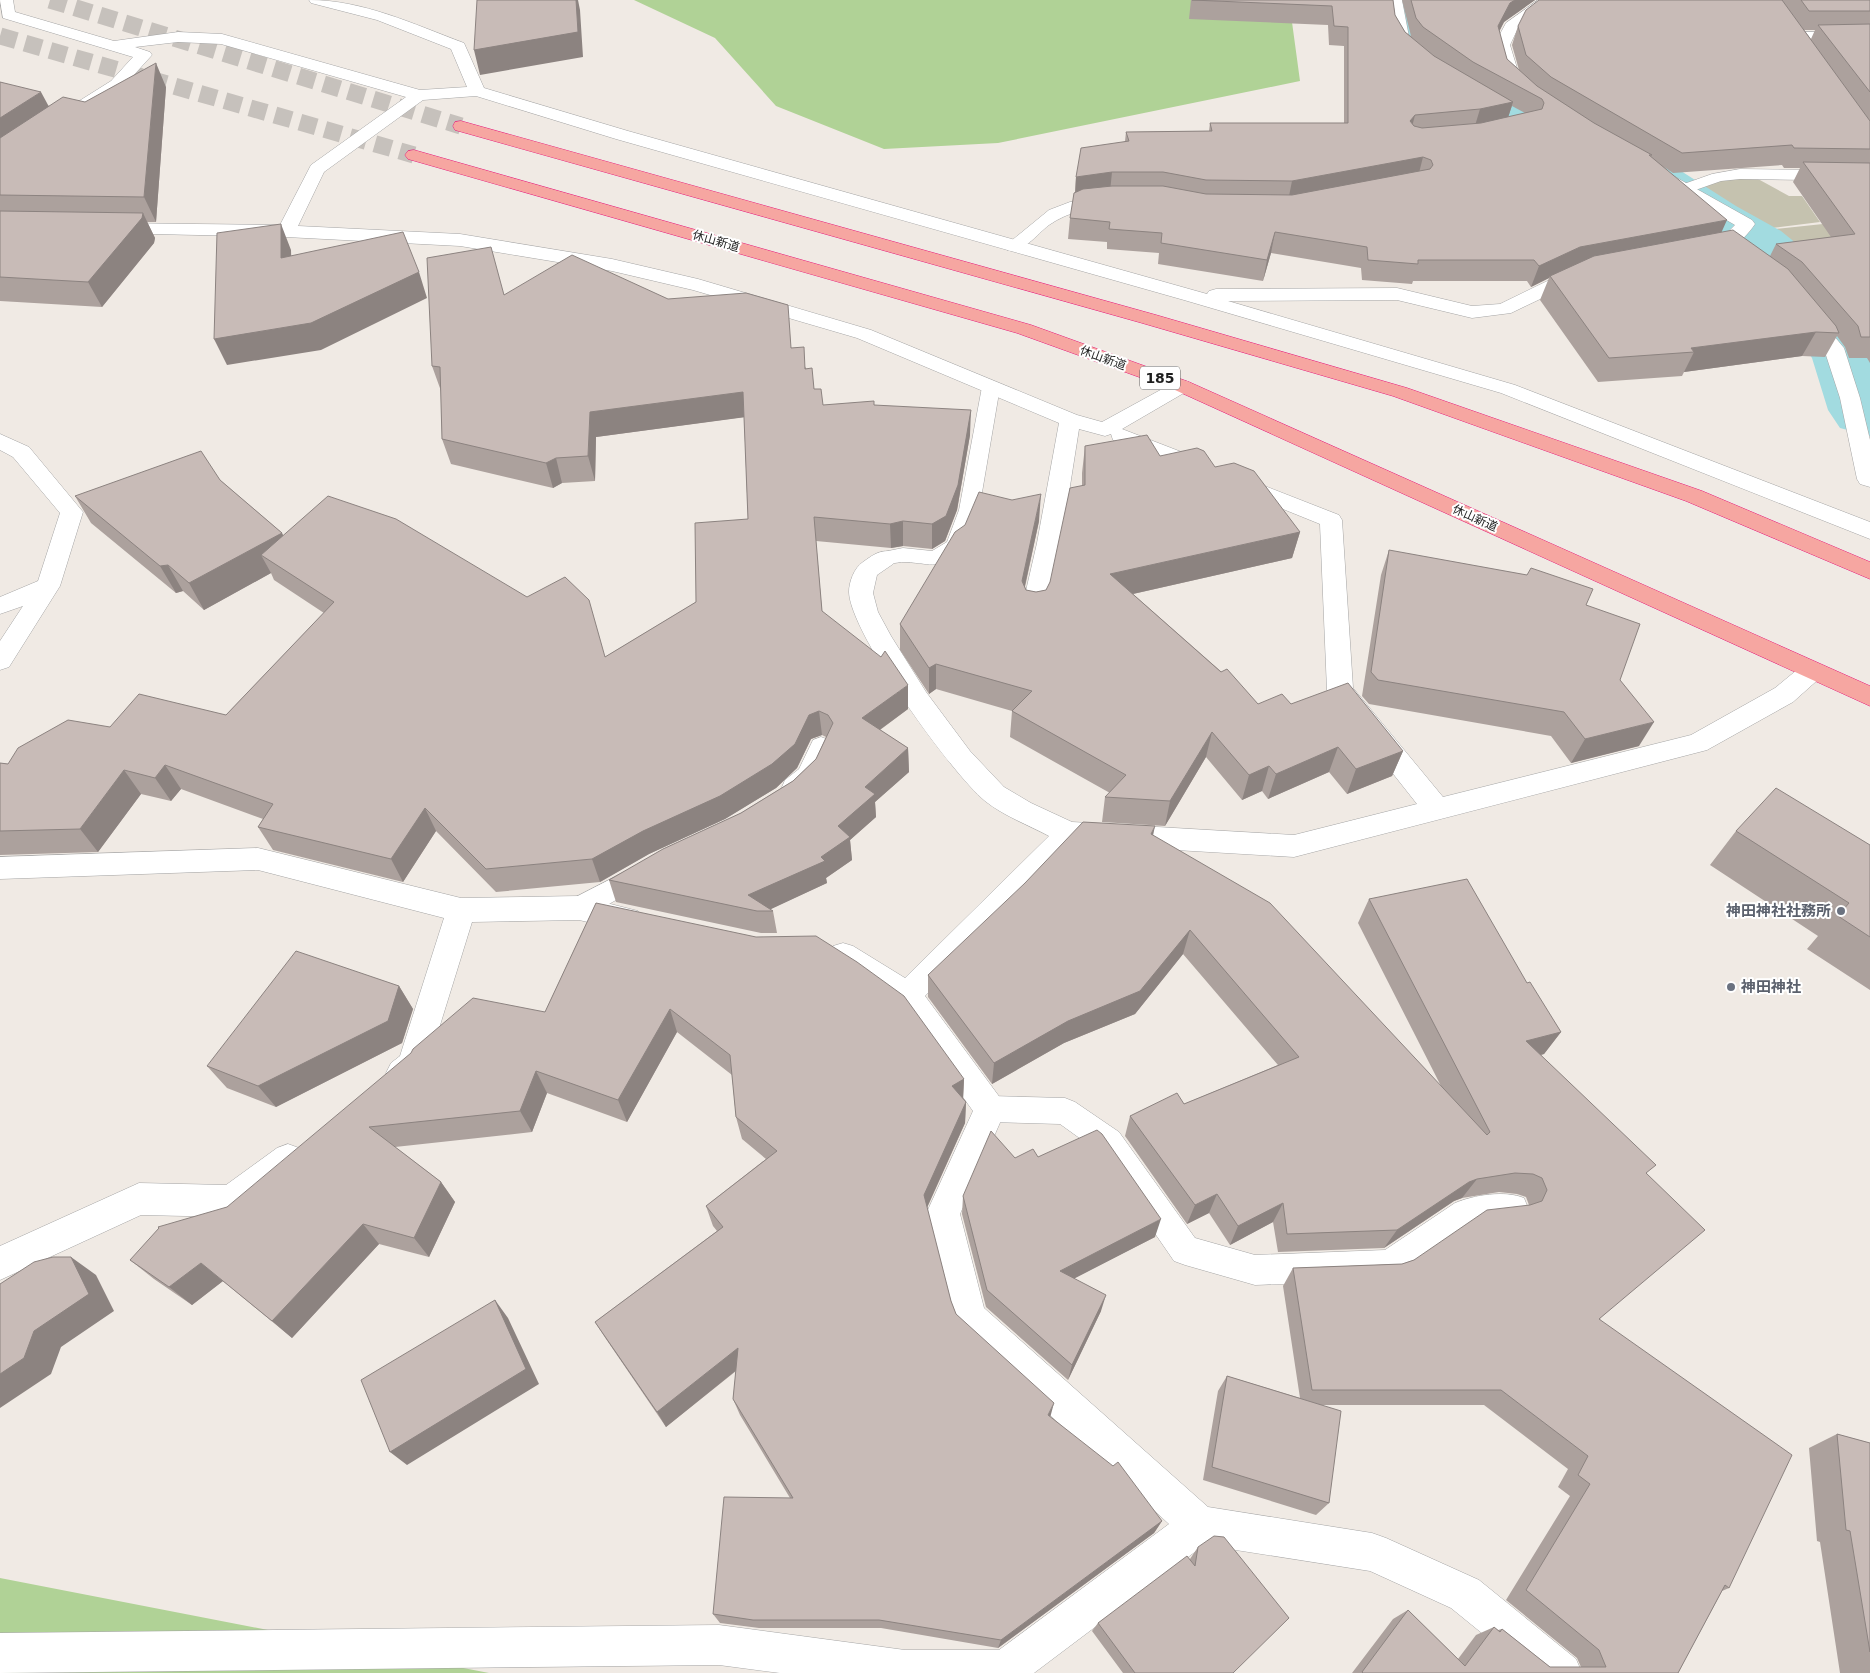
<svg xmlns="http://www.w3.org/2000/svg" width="1870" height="1673" viewBox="0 0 1870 1673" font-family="'DejaVu Sans','Noto Sans JP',sans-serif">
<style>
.construction{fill:#c5c2af}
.forest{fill:#b0d296}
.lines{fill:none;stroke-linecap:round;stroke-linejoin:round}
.river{fill:#a2dbe0;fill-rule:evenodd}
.trunk-tunnel{stroke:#c6c1bc;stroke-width:17;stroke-dasharray:17 9;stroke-linecap:butt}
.service-casing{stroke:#a5a5a5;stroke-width:1}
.minor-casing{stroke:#a5a5a5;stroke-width:1}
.trunk-casing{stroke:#e51a7c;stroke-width:1}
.service{fill:#fff;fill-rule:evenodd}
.minor{fill:#fff;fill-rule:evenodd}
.trunk{fill:#f6a6a1;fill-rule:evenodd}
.wall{fill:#aca19d;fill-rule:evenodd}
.shaded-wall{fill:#8c8380}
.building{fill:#c8bbb7;stroke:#8c8380}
.worship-dot{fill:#6b7280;stroke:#fff;stroke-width:2}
.labels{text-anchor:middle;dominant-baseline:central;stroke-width:4;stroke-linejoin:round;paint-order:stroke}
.far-street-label{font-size:12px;fill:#1e1e1e;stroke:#fff}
.shield{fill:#fff;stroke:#626262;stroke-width:1}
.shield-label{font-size:14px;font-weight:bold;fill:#1e1e1e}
.worship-label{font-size:15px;font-weight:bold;fill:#5b616d;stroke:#fff;text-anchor:end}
</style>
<rect width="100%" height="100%" fill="#f0eae4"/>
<!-- construction -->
<path class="construction" d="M1730 178 1758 179 1789 196H1802L1820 222 1765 229 1701 187Z
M1823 224H1870L1786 258 1757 231Z"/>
<!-- forest -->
<path class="forest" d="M634 0H1289L1300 81 998 143 884 149 776 106 715 38Z
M0 1578 489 1673H0Z"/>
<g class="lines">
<!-- river -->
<path class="river" d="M1374 0H1434L1444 32 1475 58 1637 143 1736 206 1781 231 1824 266 1870 326V436L1840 428 1828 410 1812 358 1770 298 1729 263 1684 236 1589 173 1431 84 1394 53 1385 40Z"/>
<!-- trunk-tunnel -->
<path class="trunk-tunnel" d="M50 0 461 126
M0 36 414 155"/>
<!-- service casing -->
<g class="service-casing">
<path id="service" d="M1740 169 1870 171V181L1740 179 1721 181 1687 193 1679 188 1681 185 1712 174Z
M1106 195 1112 197 1114 200 1112 203C1089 209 1069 211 1049 225 1037 234 1023 254 1007 250L1005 246 1049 210 1070 202Z
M991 381 998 383 1000 387 979 510 963 551C932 570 938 564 905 562 895 562 887 566 878 563L874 558 878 553 903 548 932 551 947 542 959 510 982 387 984 383Z
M821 737 829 740 833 746C824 766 813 803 785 794L782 787 785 780 799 769 813 740Z
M642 863 651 866 655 873 651 880 588 916 579 919 570 916 566 908 570 900Z
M990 1096 1065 1098 1075 1102 1119 1132 1195 1238 1255 1255 1385 1250 1455 1203C1474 1195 1505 1190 1524 1198L1528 1208 1524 1218 1513 1222 1471 1227 1400 1276 1389 1280 1255 1285 1185 1265 1174 1261 1099 1152 1060 1124 990 1122 980 1118 976 1109 980 1100Z"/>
</g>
<!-- minor casing -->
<g class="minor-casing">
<path id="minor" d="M0 0H13L15 12 114 41 178 32 222 34 420 90 467 87 451 49 377 20 311 3 309 0C363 0 413 24 464 43L484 88 628 131 1207 294 1209 291 1216 289 1397 288 1472 306 1500 304 1570 270H1584L1587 274 1584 278 1511 313 1472 318 1397 300 1228 301 1515 385 1870 522V539L1501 393 1184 300 616 139 476 96 423 100 324 172 298 226 460 234 612 259 698 279 871 330 1077 415 1102 422 1175 382 1182 380 1189 382 1192 386 1189 390 1122 429 1210 463 1213 468 1210 473 1202 475 1194 473 1113 440 1111 434 1105 436 1079 429 1061 543 1046 608 1043 614 1034 616 1025 614 1022 608 1037 543 1059 423 857 338 693 290 612 271 460 246 286 237 107 233 105 229 107 225 114 223 280 225 311 165 406 97 221 44 178 42 135 47 150 52 152 55 123 87 88 111H76L74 107 76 103 111 81 133 57 3 18Z
M1388 0H1402L1409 37 1419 53 1417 56H1405L1393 37Z
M1538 0H1555L1518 28 1510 45 1520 78 1512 83 1506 81 1494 45 1506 23Z
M1870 31V41L1794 42 1786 37 1794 32Z
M1661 169 1752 220 1755 224C1742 243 1723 259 1698 253L1696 249 1698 245 1719 241 1735 225 1655 178 1652 174 1655 170Z
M1807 310 1814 312 1844 348 1860 398 1870 440V487L1860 484 1857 479 1840 398 1824 349 1797 316 1800 312Z
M0 434 29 447 83 512 60 586 9 667 0 670V641L23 606 0 614V597L38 581 60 513 13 457 0 450Z
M1239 476 1339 515 1342 520 1353 688 1443 797 1691 735 1775 688 1803 665 1812 662 1821 665 1825 671 1821 677 1793 702 1707 750 1294 857 1075 844 925 996 1001 1099 1006 1109 960 1214 984 1308 1208 1507 1372 1533 1386 1538 1479 1580 1576 1659 1582 1673H1531L1451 1608 1370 1571 1204 1545 1034 1673H780L719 1665 0 1673V1633L719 1625 905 1650H999L1169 1524 957 1330 952 1318 926 1214 973 1111 896 1004 833 964 828 955 833 946 843 943 853 946 905 978 1049 836C1028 825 1004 816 985 801 952 774 850 633 849 592 849 582 854 568 863 562 873 555 880 549 893 552L897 558 893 564 877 575 873 593 878 612 891 636 926 692 970 751 1004 787 1031 803 1072 822 1294 835 1417 804 1327 690 1320 524 1231 488 1228 483 1231 478Z
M258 848 461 898 579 896 638 911 642 919 638 927 628 931 579 920 472 922 428 1064C423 1077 415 1082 402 1087L391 1083 386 1073 391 1063 400 1056 444 918 258 870 0 879V857Z
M288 1144 299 1148 304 1159 299 1170 243 1212 231 1217 141 1215 0 1280V1246L139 1183 226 1185 277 1148Z"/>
</g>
<!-- trunk casing -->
<g class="trunk-casing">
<path id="trunk" d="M461 121 1156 315 1407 388 1702 491 1870 562V579L1686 501 1393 396 1142 323 455 130 453 126 455 122Z
M414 150 1031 325 1189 382 1870 686V706L1175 390 1017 333 408 159 405 155 408 151Z"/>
</g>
<!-- service -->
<use href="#service" class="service"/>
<!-- minor -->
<use href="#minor" class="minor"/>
<!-- trunk -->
<use href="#trunk" class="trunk"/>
</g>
<!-- wall -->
<path class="wall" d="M1191 0H1393L1395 15 1405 32 1411 36 1402 0H1535L1504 22 1499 32 1507 59 1519 70 1512 45 1518 26 1539 0H1870V363L1867 358H1849L1845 347 1837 336 1825 357 1802 356 1684 372 1682 376 1598 382 1540 300 1549 278 1531 287 1527 281H1413L1412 284 1362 280 1361 268 1271 253 1263 281 1158 264 1159 253 1107 249V242L1068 239 1070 218 1075 192 1076 177 1125 141 1126 132 1209 131 1210 123H1344V46L1329 45 1328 25 1189 19ZM1804 30H1815L1811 39ZM1512 106 1525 113 1508 117ZM1782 165 1784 168H1800L1793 182 1831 237 1776 244 1770 256 1722 232 1664 167 1673 173Z
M0 82 49 106 85 102 166 87 156 222H147L155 238 154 243 102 307 0 301Z
M504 295 668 299 792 348 806 368 814 389 823 405H874L970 435 957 510 945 541 932 549 903 546 891 548 816 541 822 611 908 709 880 730 908 748 909 772 875 802 876 817 850 840 852 860 826 878 827 883 770 909 773 911 777 933H761L616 902 609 880 741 813 793 781 816 759 826 737 822 735 811 739 797 768 776 788 725 819 649 854 600 882 496 892 436 831 403 882 273 850 258 827 263 819 181 789 171 801 141 794 98 852 0 855V763L8 764 110 727 226 715 324 613 274 580 271 573 204 610 183 591 176 593 91 523 75 496 220 480 282 533 283 536 605 657 696 602 748 519 744 417 596 437 595 481 562 483 553 488 451 464 442 439 441 391 432 366Z
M1085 446 1160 456 1215 467 1300 532 1292 558 1133 594 1258 704H1291L1403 751 1392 776 1347 794 1329 772 1268 799 1262 791 1242 800 1206 757 1165 826 1102 822 1105 797 1110 793 1010 737 1012 711 936 689 929 694 900 650V624L1039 521 1025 587 1026 590 1036 592 1046 590 1050 582 1082 486V473Z
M1389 550 1586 605 1620 680 1639 746 1571 763 1551 736 1369 704 1362 696 1381 575Z
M1736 831 1870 845V990L1807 949 1818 936 1710 865Z
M1153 835 1441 1086 1358 923 1369 899 1527 983 1561 1032 1544 1054 1541 1055 1647 1174 1600 1319 1729 1588 1722 1591 1678 1673H1352L1393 1619 1408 1610 1458 1659 1476 1635 1494 1627 1498 1630 1502 1629 1550 1667H1581L1577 1658 1506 1600 1570 1496 1558 1487 1568 1469 1484 1405H1320L1329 1503 1316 1515 1203 1480 1218 1391 1227 1376 1300 1398 1283 1286 1293 1268 1402 1264 1414 1260 1529 1205 1526 1197 1517 1194 1499 1192 1462 1198 1454 1201 1384 1248 1278 1252 1273 1222 1230 1245 1209 1213 1187 1224 1125 1136 1130 1116 1184 1104 1278 1065 1183 954 1135 1014 1064 1043 992 1084 928 997V975Z
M596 903 964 1079 963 1098 966 1102 965 1123 927 1208 951 1301 956 1314 1050 1417 1162 1521 1154 1533 998 1648 881 1628H759L720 1623 713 1614 790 1498 740 1415 733 1399 736 1371 666 1427 606 1339 595 1322 717 1231 713 1226 706 1206 766 1159 742 1139 736 1117 732 1075 677 1032 627 1122 547 1093 532 1132 395 1147 441 1182 455 1202 429 1257 379 1244 292 1338 223 1281 192 1305 154 1279 130 1260 227 1207 545 1012Z
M399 986 413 1009 402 1043 276 1107 227 1088 207 1066Z
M1038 1157 1155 1237 1074 1278 1101 1311 1068 1380 986 1307 962 1214 963 1196 1015 1158Z
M1837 1434 1870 1443V1673H1840L1820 1542 1817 1541 1809 1448Z
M1198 1547 1233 1673H1123L1092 1631 1098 1623 1190 1559Z"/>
<!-- shaded-wall -->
<path class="shaded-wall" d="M576 0H578L580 10 583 57 480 75 474 50Z
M1515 0H1535L1504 22 1492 45 1498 26 1510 3Z
M156 63 166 87 156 222 144 197Z
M41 92 54 116 0 152V118Z
M1513 102 1507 121 1474 129 1480 109Z
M1415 115 1410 135V121Z
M1423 157 1418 177 1288 201 1292 181Z
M1112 172 1110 192 1075 197 1076 177Z
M143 213 155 238 154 243 102 307 88 282Z
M1727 220 1718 240 1550 276 1549 278 1531 287 1539 266 1580 247Z
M281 224 291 250 292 284 281 258Z
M1275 232 1271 253 1263 281 1267 260Z
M419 272 427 298 321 350 227 365 214 339Z
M1816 332 1802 356 1684 372 1694 352 1691 348Z
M743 392 746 417 596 437 595 481 588 456 590 412Z
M971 410 970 435 957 510 945 541 932 549V524Z
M556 458 562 483 553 488 546 463Z
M1041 494 1039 521 1020 608 1022 581Z
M903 521V546L891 548 890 524Z
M1300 532 1292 558 1106 600 1110 574Z
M282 533 295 560 261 555 271 573 204 610 189 583Z
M168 565 183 591 176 593 160 566Z
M936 664V689L929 694V668Z
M908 685V709L863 742 862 718Z
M819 711 822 735 811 739 797 768 776 788 725 819 649 854 600 882 592 859 809 715Z
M1654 722 1639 746 1571 763 1585 739Z
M1212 732 1206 757 1165 826 1170 801Z
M1338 747 1329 772 1268 799 1276 774Z
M908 748 909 772 875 802 876 817 850 840 852 860 826 878 827 883 767 911 748 895 821 857 838 826 865 787Z
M1403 751 1392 776 1347 794 1356 769Z
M165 765 181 789 171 801 155 778Z
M1269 766 1262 791 1242 800 1249 775Z
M124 770 141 794 98 852 80 829Z
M425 808 436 831 403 882 391 859Z
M1155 826 1150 850 1151 834Z
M1190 930 1183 954 1135 1014 1064 1043 992 1084 994 1063Z
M399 986 413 1009 402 1043 276 1107 258 1086Z
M670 1009 677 1032 627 1122 618 1100Z
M1561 1032 1544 1054 1510 1062 1526 1041Z
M536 1071 547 1093 532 1132 520 1111Z
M964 1079 963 1101 952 1086Z
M966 1102 965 1123 924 1214V1195Z
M1477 1179 1462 1198 1454 1201 1384 1248 1397 1230 1469 1182Z
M441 1182 455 1202 429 1257 414 1238Z
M1217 1194 1209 1213 1187 1224 1195 1205Z
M1283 1203 1273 1222 1230 1245 1238 1226Z
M1161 1219 1155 1237 1056 1288 1060 1271Z
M363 1224 379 1244 292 1338 272 1321Z
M71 1257 96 1275 114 1311 61 1347 51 1374 0 1408V1374Z
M201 1263 223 1281 192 1305 169 1287Z
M1106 1295 1101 1311 1068 1380 1072 1365Z
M495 1300 508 1318 539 1384 407 1465 390 1452Z
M738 1348 744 1364 666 1427 657 1412Z
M1054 1403 1050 1418 1048 1415Z
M1162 1521 1154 1533 998 1648 1001 1640Z"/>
<!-- building -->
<path class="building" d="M477 0H576L578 32 474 50Z
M1192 0H1393L1395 15 1405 32 1434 56 1513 102 1480 109 1415 115 1410 121 1414 126 1422 128 1481 123 1542 109 1544 103 1542 99 1473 62 1423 27 1416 18 1411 0H1515L1510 3 1498 26 1507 59 1537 86 1594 123 1652 155H1649L1727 220 1580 247 1539 266 1534 260H1418V264L1368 260 1367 247 1275 232 1267 260 1161 243 1162 233 1109 229 1110 222 1070 218 1074 193 1083 189 1112 186H1163L1206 194 1292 195 1430 169 1433 165 1431 160 1423 157 1292 181 1206 180 1163 172H1112L1076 177 1081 148 1129 141 1126 132 1212 131 1210 123H1348V27L1334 26 1332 6Z
M1539 0H1782L1870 121V149L1794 148 1792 145 1682 153 1551 77 1526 55 1518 26 1526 10Z
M1801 0H1870V11H1809Z
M1870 24V92L1818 25Z
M156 63 144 197 0 195V138L63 97 85 102Z
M0 82 41 92 0 118Z
M1803 162 1870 163V337H1861L1858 326 1802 262 1776 244 1855 234Z
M0 211 143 213 142 218 88 282 0 277Z
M281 224V258L403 232 419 272 311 323 214 339 217 233Z
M1733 230 1788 269 1836 326 1839 333 1816 332 1691 348 1694 352 1609 358 1550 276 1594 256Z
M491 247 504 295 572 255 668 299 746 293 788 305 791 348 804 347 805 369 812 368 814 389H821L823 405 874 401V405L971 410 958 485 946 516 932 524 903 521 890 524 814 517 822 611 881 657 885 651 908 685 862 718 908 748 865 787 875 794 838 826 850 837 821 857 825 861 748 895 773 911H757L609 880 663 849 741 813 793 781 816 759 833 723 828 715 819 711 809 715 795 744 772 764 720 796 643 831 592 859 486 869 425 808 391 859 258 827 273 804 165 765 155 778 124 770 80 829 0 831V763L8 764 18 748 68 720 110 727 139 694 226 715 334 602 261 555 328 496 396 519 527 597 565 577 589 600 605 657 696 602 695 523 748 519 743 392 590 412 588 456 556 458 546 463 442 439 440 367 432 366 427 258Z
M1147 435 1160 456 1197 448 1204 451 1215 467 1234 463 1254 471 1300 532 1110 574 1221 672 1227 669 1258 704 1282 694 1291 704 1348 683 1403 751 1356 769 1338 747 1276 774 1269 766 1249 775 1212 732 1170 801 1105 797 1126 775 1012 711 1032 691 936 664 929 668 900 624 955 532 965 525 979 492 1012 500 1041 494 1022 581 1026 590 1036 592 1046 590 1050 582 1070 488 1085 485V446Z
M201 451 220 480 282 533 189 583 168 565 160 566 75 496Z
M1389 550 1527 575 1531 568 1593 589 1586 605 1640 624 1620 680 1654 722 1585 739 1564 712 1378 680 1371 672Z
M1776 788 1870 845V937L1838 916 1849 903 1736 831Z
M1083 822 1155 826 1151 834 1270 903 1487 1135 1490 1132 1369 899 1467 879 1527 983 1530 982 1561 1032 1526 1041 1656 1165 1646 1173 1705 1230 1599 1319 1792 1455 1729 1588 1725 1585 1678 1673H1363L1362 1672 1408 1610 1465 1666 1494 1627 1500 1632 1502 1629 1550 1667H1606L1599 1650 1526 1590 1590 1484 1578 1475 1588 1456 1501 1390H1312L1293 1268 1402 1264 1414 1260 1487 1210 1530 1205 1542 1201 1547 1190 1542 1178 1533 1174 1515 1173 1477 1179 1469 1182 1397 1230 1287 1234 1283 1203 1238 1226 1217 1194 1195 1205 1130 1116 1177 1093 1184 1104 1299 1057 1190 930 1140 991 1068 1021 994 1063 928 975 1025 883Z
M596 903 756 937 816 936 857 962 904 996 964 1079 952 1086 966 1102 924 1195 951 1301 956 1314 1054 1403 1048 1415 1113 1466 1118 1462 1162 1521 1001 1640 879 1620H753L713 1614 724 1497 793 1498 733 1399 738 1348 657 1412 595 1322 723 1227 706 1206 777 1151 736 1117 730 1055 670 1009 618 1100 536 1071 520 1111 369 1127 441 1182 414 1238 363 1224 272 1321 201 1263 169 1287 130 1260 159 1228 158 1227 227 1207 411 1053 413 1049 473 998 545 1012Z
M296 951 399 986 388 1021 258 1086 207 1066Z
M1097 1130 1102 1134 1161 1219 1060 1271 1106 1295 1072 1365 987 1290 963 1196 991 1131 1015 1158 1033 1149 1038 1157Z
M53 1257H71L89 1294 34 1331 24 1358 0 1374V1284L34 1262Z
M495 1300 526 1369 390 1452 361 1380Z
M1227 1376 1341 1411 1329 1503 1212 1467Z
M1837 1434 1870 1443V1652L1850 1531 1846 1530Z
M1214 1536 1224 1537 1289 1618 1233 1673H1135L1098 1623 1187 1556 1195 1566 1198 1547Z"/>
<!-- markers -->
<g class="worship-dot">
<circle cx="1841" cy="911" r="5"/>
<circle cx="1731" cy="987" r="5"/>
</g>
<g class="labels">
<!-- far-street labels -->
<g class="far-street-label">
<text transform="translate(716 241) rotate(16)">休山新道</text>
<text transform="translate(1103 358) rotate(20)">休山新道</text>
<text transform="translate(1475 518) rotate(24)">休山新道</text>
</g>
<!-- shield labels -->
<rect class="shield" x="1140" y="366.5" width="40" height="23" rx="4"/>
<g class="shield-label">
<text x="1160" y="378">185</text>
</g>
<!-- worship labels -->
<g class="worship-label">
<text x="1831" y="911">神田神社社務所</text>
<text x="1741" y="987" text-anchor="start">神田神社</text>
</g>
</g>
</svg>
